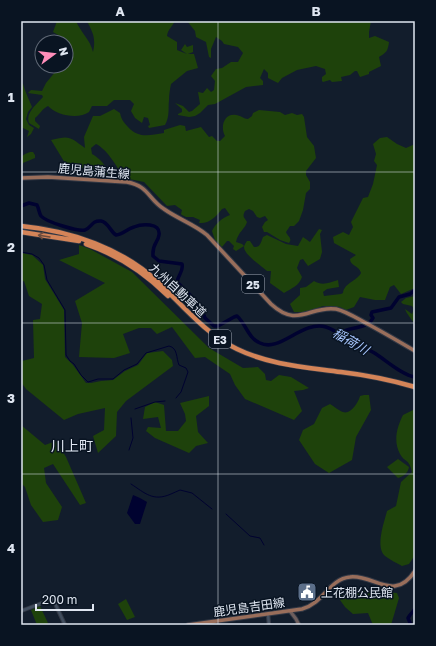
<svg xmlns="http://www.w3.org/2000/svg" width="436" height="646" viewBox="0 0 436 646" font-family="'Golos Text','Noto Sans JP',sans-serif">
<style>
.green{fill:#1e420b}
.water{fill:#000230}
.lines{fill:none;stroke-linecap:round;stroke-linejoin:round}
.stream{stroke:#000230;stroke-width:1}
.river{stroke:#000230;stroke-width:3.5}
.tertiary-casing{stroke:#323845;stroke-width:4.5}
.secondary-casing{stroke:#323845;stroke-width:5}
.primary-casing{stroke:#323845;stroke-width:5.5}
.motorway-casing{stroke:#323845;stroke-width:6}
.tertiary{stroke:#414e5f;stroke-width:2.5}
.secondary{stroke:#6d5e5d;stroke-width:3}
.primary{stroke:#996e5b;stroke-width:3.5}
.motorway{stroke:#d48458;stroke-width:4.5}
.oneway{stroke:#6e4c3d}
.grid{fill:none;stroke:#dfe6f1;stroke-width:1;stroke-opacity:0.55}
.labels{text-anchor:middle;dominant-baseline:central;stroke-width:3;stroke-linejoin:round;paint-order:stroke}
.shield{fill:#091422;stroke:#9fa7b3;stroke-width:1}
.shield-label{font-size:11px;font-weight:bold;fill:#dfe6f1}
.street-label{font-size:12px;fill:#dfe6f1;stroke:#091422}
.poi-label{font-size:12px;fill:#dfe6f1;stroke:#091422;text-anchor:start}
.water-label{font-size:13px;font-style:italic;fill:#a5c4fd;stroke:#091422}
.quarter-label{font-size:14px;fill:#dfe6f1;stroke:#091422}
.neatline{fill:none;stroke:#dfe6f1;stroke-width:1.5}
.grid-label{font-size:13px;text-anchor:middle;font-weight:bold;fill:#dfe6f1}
</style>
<rect width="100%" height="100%" fill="#121d2c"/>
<!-- green -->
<path class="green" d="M57 21H76C81 33 90 39 93 52 96 38 93 33 87 21H175C172 27 168 29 167 36L177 42V50L187 54 181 50 185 44 187 47 193 45V52L188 54H194L198 68 187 71 171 84C170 89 169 94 169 100 168 109 170 116 165 125L149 128 148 126 150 125 148 118 144 117 142 123 135 118 131 111 134 104 130 100H114L107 106H92L89 112C78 120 56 115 48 106 43 108 40 114 35 118V121L40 126 39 129 29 123C25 113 37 104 43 97L42 95 28 93 31 90 42 91 46 83 60 66H66L67 44 65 39 53 32Z
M187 21H371L369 32V38L375 36 389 42C388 51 386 53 379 57L381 66 369 72V74L360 77 357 71H355L350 75 341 77 342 81 332 82 330 80 323 82 322 81V77L326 74 325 69 316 66 297 70 282 78 278 83 268 78V73L264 69 260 78 263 81V85L246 87 215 104 208 105 200 113 195 116 189 117 178 115V114L182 112V109L175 103 183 106 189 112 192 111 200 104 198 92 203 93 207 88 211 92 214 90 215 81 211 76 216 69 222 68 231 62H238L243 53 238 47 224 44 222 41 216 37 211 49V58L209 57 206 42 196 37 195 31Z
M21 83 23 84C25 92 29 99 32 107L28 112 26 119 29 125 34 128 31 134 27 137 29 131 21 127Z
M114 109 120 113C122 121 123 121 128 127 139 139 150 135 164 133V130L180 125 185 126 186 131 201 127 209 137 212 136 217 141H220L225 136C220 127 224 113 236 115 240 115 244 119 248 119L252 116 253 113 259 110 280 112 285 115 292 113 297 115 302 114 304 117 307 137 314 146 316 158 306 171V175L310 182V189L306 193 303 210 299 221 294 226H290L286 232C287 236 293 238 289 243L280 240 267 232H264L262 227 265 222 268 220 265 216 260 218 257 217 253 211 249 209 245 211C242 217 244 217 247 222 245 229 238 232 236 242L242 244 244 246 236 251 233 249 234 246 229 241H227L222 247 215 240 212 231C215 224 222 218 230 215L225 208 222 209C216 217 209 224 199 223L200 220 193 217H186L182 215 181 214 182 210 175 205 167 206 144 182 124 178C118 168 107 149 96 144L91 148 92 154C101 159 109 168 107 178L104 179 102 171 100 170H98L95 178H89C91 167 80 167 71 168L65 163 51 140C70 135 70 137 85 148L84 137 93 116H100Z
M387 137 397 144 406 148 415 144V288L401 294 394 285 390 287 385 300H375L360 297 354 307 346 310 340 307 323 306 306 312H294L290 304 300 295V288L306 287 314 281C322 286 329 283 338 280L339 287 327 289 323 292 324 296 341 294 343 293C344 283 357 281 361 273 359 265 350 266 350 259L356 255 334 243 333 237 343 232 349 235 353 227 351 222 363 198 368 197 373 184 377 165 374 161 376 154 373 144 380 138Z
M30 152H33L35 155V158L23 163 22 167 21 168V157L25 154Z
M319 229 322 230 320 234 322 252 320 259 308 266 303 259 300 260 297 268 302 277C299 286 292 288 284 293L270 283 271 271H267C262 266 244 255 244 247 244 246 246 242 247 241H250L254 247C260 248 261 242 263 237L267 235 286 244 298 246 303 237 310 242Z
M79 245 90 249 132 272 209 348 243 368 258 367 265 374 266 380 271 381 279 375 291 377 309 388 303 390 294 391 302 411 294 420 245 399 235 385 230 374 205 357 195 358 172 327 157 334 151 328H139L123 334 130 353 114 358 79 357 82 323 75 301 105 283 59 260 79 254Z
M21 253 32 255 43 265 45 279 64 310 65 357 73 365 86 383H91L101 381 113 380 125 371 138 365 147 353 163 351 172 360 173 366 126 401 117 412 116 436 98 453 93 436 104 430 105 408 78 414 64 420 26 389 21 382 22 361 34 358 33 320 40 319 42 304 29 296 24 281 21 282Z
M415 296V325C412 319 407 315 405 309L412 314 414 309 412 306 403 304 401 302 406 298Z
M364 395H369L371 410 356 437 352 460 329 473 315 464 299 440 303 430 314 424 322 408 330 404C334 406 339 411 343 412 351 415 359 401 360 396Z
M209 396V406L196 416 198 432 208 443 196 446 189 453 155 438 146 431 148 427 161 428 158 417 143 419 145 407 155 402 164 405 166 431H178L186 421 185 414 180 403Z
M415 409V555L409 564 402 566C397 563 390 560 385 556 375 547 384 523 387 511L396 506 401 482 412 472C409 458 405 463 400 454 393 441 397 427 403 415Z
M21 425 45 445 56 441 66 457 86 503 80 505 53 464 44 468 46 483 62 507 58 520 43 522 31 505 25 487 21 483Z
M398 459 409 467C408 473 404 476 398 478L387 467Z
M343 589 397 593 399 598 391 625H373L368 613 353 614 345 607 340 600Z
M126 599 135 617 127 620 118 604Z
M40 606 48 623 45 625H37L31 610Z"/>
<!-- water -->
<path class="water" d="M133 495 140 498 147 502 140 524H135L127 513Z"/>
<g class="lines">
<!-- stream -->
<path class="stream" d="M21 252 32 254 39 258 44 265 47 280 65 310 66 355 70 361 74 364 81 375 88 382 98 379H113L124 370 137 364 146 353 169 346C178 348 176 358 179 365L186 368 188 372 181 392 176 398
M135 409 155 402 165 401
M129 450 133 438 131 418
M131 484C145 493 153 502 171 494 174 493 177 491 180 490L192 493 212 509
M226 514 250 536 260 538 264 545"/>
<!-- river -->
<path class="river" d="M21 206 29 203 37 205C39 209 39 213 41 216 46 222 79 232 85 230 92 227 92 220 101 221 108 222 110 231 116 235 123 234 127 229 134 227 141 224 161 222 159 235 158 243 152 243 153 256L159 261 182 264C184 271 178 275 177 282L200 305 205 318 214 326H218L234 317 237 316C246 324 248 338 260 343 280 353 302 320 326 327 336 330 345 338 354 344 362 348 369 349 376 354 387 361 402 375 415 377
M339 334C349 325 366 331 373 318L371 315 372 312 391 308 399 297 410 294 415 290
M411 625 408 618 410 615 415 609"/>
<!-- tertiary casing -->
<g class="tertiary-casing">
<path id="tertiary" d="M21 611 53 599 65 625
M268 614 269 625"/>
</g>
<!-- secondary casing -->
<g class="secondary-casing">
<path id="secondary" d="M290 611 296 619 299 625"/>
</g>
<!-- primary casing -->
<g class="primary-casing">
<path id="primary" d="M21 178 48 177 127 182C149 186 148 199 164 209 178 219 194 224 207 235L271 304C298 329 310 305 336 309 345 311 355 317 364 322 381 331 398 341 415 351
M188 625 302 609C324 603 329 579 350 577 374 574 394 603 415 571"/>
</g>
<!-- motorway casing -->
<g class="motorway-casing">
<path id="motorway" d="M21 226C71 231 122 248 159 283 184 307 206 334 237 349 270 365 305 367 341 372 366 375 391 380 415 387
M21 232 79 241
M86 244C118 255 144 272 168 296"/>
</g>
<!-- tertiary -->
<use href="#tertiary" class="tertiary"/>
<!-- secondary -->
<use href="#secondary" class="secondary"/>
<!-- primary -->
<use href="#primary" class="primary"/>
<!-- motorway -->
<use href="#motorway" class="motorway"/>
</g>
<!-- one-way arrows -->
<defs><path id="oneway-shaft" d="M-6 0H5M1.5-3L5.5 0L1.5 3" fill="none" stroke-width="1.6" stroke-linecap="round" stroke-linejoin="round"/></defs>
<use class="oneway" href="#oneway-shaft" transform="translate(44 236) rotate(-171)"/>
<!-- grid -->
<path class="grid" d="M218 21V625M21 172H415M21 323H415M21 474H415"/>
<!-- icons -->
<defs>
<g id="civic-square" transform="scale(1)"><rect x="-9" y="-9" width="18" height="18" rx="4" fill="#5c6f8a" stroke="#091422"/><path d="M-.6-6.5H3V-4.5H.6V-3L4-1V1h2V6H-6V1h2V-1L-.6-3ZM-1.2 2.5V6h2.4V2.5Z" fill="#fff"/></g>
</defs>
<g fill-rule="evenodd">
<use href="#civic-square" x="307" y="592"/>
</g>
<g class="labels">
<!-- shield labels -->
<g class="shield">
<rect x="242" y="275" width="22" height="18" rx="3"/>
<rect x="209" y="330" width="22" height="18" rx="3"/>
</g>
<g class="shield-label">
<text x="253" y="284">25</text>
<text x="220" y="339">E3</text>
</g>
<!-- street labels -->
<g class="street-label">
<text transform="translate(94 171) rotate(5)">鹿児島蒲生線</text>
<text transform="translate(178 290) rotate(43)">九州自動車道</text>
<text transform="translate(249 607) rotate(-8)">鹿児島吉田線</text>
</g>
<!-- poi labels -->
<g class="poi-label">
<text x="321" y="592">上花棚公民館</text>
</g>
<!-- water labels -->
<g class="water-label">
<text transform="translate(351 341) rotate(30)">稲荷川</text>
</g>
<!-- quarter labels -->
<g class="quarter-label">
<text x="72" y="445">川上町</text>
</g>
</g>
<!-- border -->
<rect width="436" height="646" fill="none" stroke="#091422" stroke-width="44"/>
<!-- north arrow -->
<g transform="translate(54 54) rotate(75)"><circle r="19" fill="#091422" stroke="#5f6875"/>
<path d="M0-3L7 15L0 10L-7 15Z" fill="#ff8eba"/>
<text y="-6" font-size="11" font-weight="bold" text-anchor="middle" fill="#dfe6f1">N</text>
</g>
<!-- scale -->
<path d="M36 604v6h57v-6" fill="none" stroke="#dfe6f1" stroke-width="2"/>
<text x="42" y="604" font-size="12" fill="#dfe6f1" stroke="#091422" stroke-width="3" paint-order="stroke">200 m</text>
<rect x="22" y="22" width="392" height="602" class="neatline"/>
<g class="grid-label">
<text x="120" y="16">A</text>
<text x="316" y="16">B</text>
<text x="11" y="102">1</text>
<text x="11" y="252">2</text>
<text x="11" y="403">3</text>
<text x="11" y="553">4</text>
</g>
</svg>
